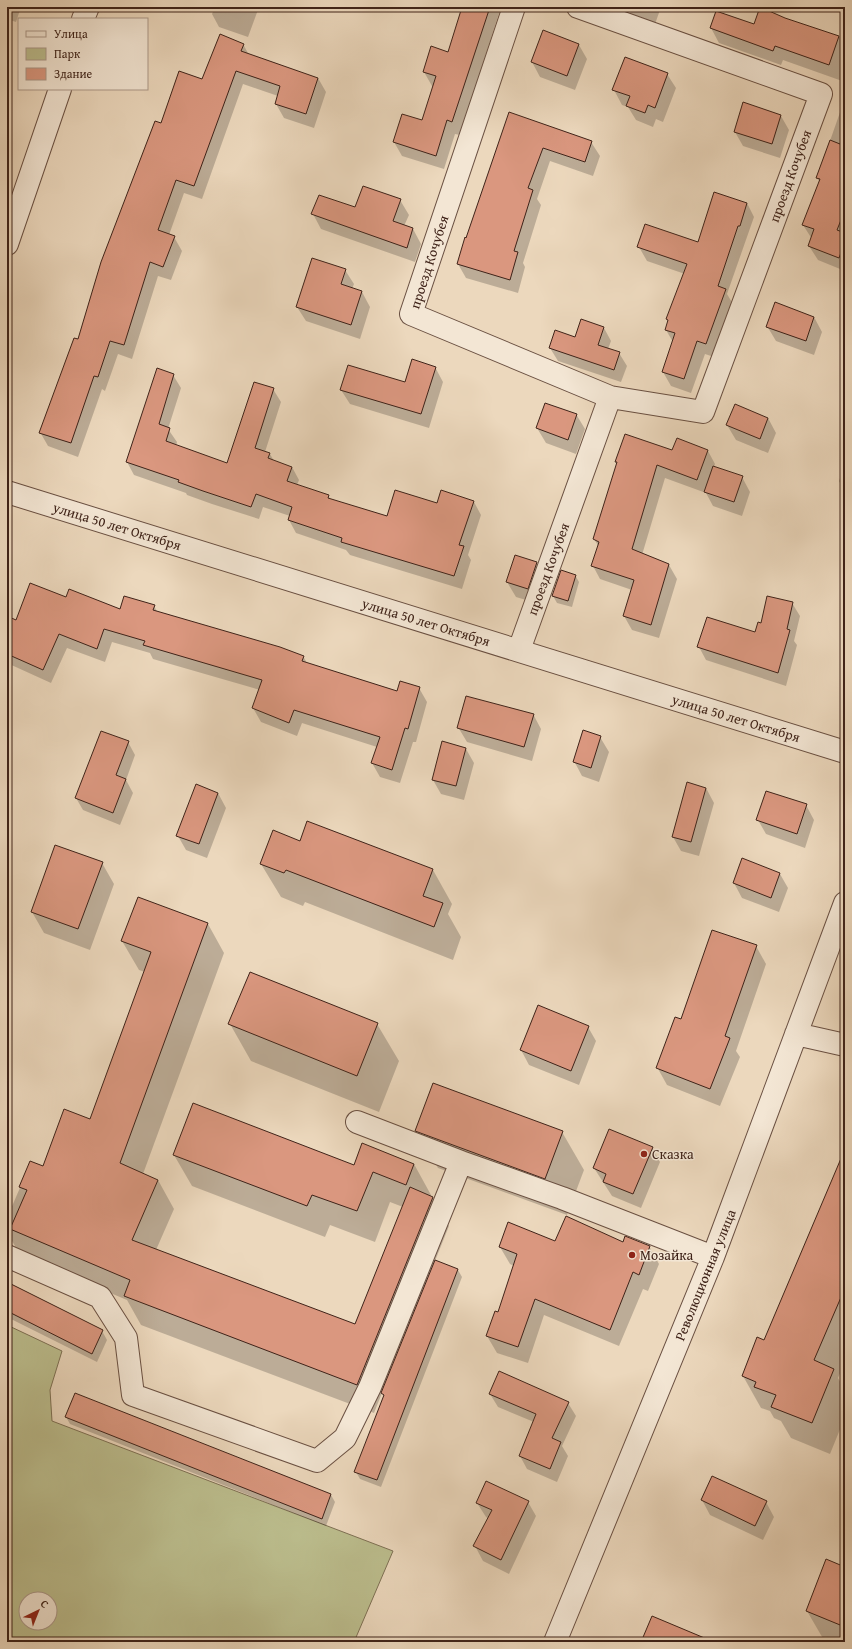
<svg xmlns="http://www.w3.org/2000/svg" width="852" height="1649" viewBox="0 0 852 1649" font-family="'Gentium Book Plus',serif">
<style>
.green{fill:#bcbe8e;stroke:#7e7054;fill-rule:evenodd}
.shadow{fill:#0003}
.building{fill:#da977f;stroke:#3f2319}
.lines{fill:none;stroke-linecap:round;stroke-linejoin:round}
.minor-casing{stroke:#6a5042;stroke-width:24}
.minor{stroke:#f3e6d4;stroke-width:22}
.poi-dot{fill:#8f2418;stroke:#f3e6d4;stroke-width:1.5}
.labels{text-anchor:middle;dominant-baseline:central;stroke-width:3;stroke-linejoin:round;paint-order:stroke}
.street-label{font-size:14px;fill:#3f2319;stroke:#f3e6d4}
.poi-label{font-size:14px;fill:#3f2319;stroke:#f3e6d4;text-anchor:start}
</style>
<rect width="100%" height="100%" fill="#ecd8bd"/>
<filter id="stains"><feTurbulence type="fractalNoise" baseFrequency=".005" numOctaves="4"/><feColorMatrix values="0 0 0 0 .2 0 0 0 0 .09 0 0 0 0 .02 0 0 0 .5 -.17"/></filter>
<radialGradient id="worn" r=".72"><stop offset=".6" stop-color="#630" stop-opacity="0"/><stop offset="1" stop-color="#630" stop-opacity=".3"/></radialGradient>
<!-- green -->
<path class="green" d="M7 1325 62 1351 50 1390 52 1421 393 1551 354 1642H7ZM26 1599H50V1623H26Z"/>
<!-- shadow -->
<path class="shadow" d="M7 7H21L16 22 7 19Z
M215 7H259L248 37 219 27 212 14Z
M463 7H501L460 135 455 134 444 169 402 156 394 142 403 115 422 121 434 86H432L424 72 449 53Z
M627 7H661L654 27 635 21Z
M785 19 845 39V82L783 60 781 65 719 43 711 28 754 25Z
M243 44 249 55 318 78 326 92 314 128 284 118 276 104 278 96 243 84 202 199 184 193 169 235 174 237 182 251 171 280 158 276 132 359 118 354 105 391 102 389 78 457 48 446 40 432 78 340 161 124 202 80Z
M579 45 587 59 575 90 540 77 532 62Z
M667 74 676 88 663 122 656 119 653 127 636 120 628 107 622 105 614 90Z
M845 98V271L818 260 809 246 812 239 803 225 820 182 817 178Z
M510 114 591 142 600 156 593 176 550 161 537 199 541 205 523 263 525 267 518 293 466 278 458 264Z
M781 116 789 130 780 158 743 146 735 132Z
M400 200 409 215 404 226 413 229 421 244 415 262 321 229 313 214 355 209Z
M747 203 754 217 727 294 733 304 714 357 705 354 691 393 671 386 663 372 673 342 666 330 668 322 667 319 685 274 647 261 639 247 699 243Z
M345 270 354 284 352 289 362 292 370 307 360 339 306 321 297 307Z
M814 317 822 332 814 355 776 341 767 326Z
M604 328 611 341 608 349 619 353 627 366 621 382 558 361 550 348Z
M435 367 443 382 429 428 350 404 341 390 405 383Z
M173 375 181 388 168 429 177 442 176 446 228 465 273 389 281 402 265 452 270 454 274 461 292 467 299 480 297 485 328 496 331 500 387 517 437 504 474 502 481 515 468 555 471 560 462 589 350 555 346 550 296 533 289 520 290 516 263 507 259 519 212 504 187 495 186 493 134 475 127 462Z
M576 414 585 429 576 454 546 443 537 428Z
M768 418 776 433 768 453 736 440 727 425Z
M708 451 715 464 714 467 742 477 750 492 742 516 713 506 706 493 665 478 642 555 669 565 677 579 659 638 632 630 624 616 632 590 600 579 593 566 599 547 594 539 618 464 616 461 673 452Z
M845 465V493L839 481Z
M7 517 11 524 7 537Z
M537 563 545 578 536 603 516 597 507 582Z
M575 575 579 582 572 607 557 603 553 596Z
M66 598 121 610 154 606 158 613 303 656 307 663 398 692 419 688 427 702 416 742H413L400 783 380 777 372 763 377 747 302 723 297 736 261 722 253 708 260 690 153 659 150 653 112 642 105 662 67 648 51 683 7 663V617L16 621Z
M792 603 800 616 794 641 797 645 786 686 706 660 699 647 756 634Z
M845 676V701L840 693Z
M533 714 541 729 532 761 467 742 458 727Z
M7 737 9 741 7 746Z
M600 737 609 752 599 782 582 776 574 761Z
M128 742 135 755 126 780 133 793 120 825 83 810 76 798Z
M466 749 474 763 464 800 441 794 433 780Z
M706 788 714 803 699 856 681 851 673 837Z
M218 793 226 808 207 858 186 850 178 836Z
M806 805 814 820 805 848 766 834 758 820Z
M308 822 433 870 452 904 448 914 461 937 453 960 305 902 303 906 281 897 261 864 301 842Z
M102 863 114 884 90 950 44 933 32 912Z
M780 874 788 888 779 912 742 898 734 883Z
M138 898 208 924 224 953 143 1174 158 1180 174 1209 156 1250 355 1325 403 1207 390 1202 375 1242 330 1225 325 1237 192 1186 174 1155 354 1167 414 1164 431 1195V1197L433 1198 449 1226 435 1261 458 1270 462 1277 381 1487 360 1479 356 1472 384 1397 382 1393 374 1413 141 1325 127 1300 20 1255 7 1232V1218L31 1162 44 1168 90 1120 145 972 139 970 122 941Z
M756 946 766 964 736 1051 740 1057 720 1106 667 1085 657 1067Z
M538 1007 588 1027 596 1041 579 1085 529 1065 521 1050Z
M230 1024H377L399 1061 379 1112 251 1061Z
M416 1131 562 1132 584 1170 567 1215 438 1168Z
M652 1148 660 1162 641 1208 612 1196 594 1168Z
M845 1151V1362L838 1378 845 1390V1417L830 1454 791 1438 781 1421 774 1418 770 1411 761 1408 743 1376 764 1341Z
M556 1242 624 1243 649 1246 659 1264 648 1291 643 1289 619 1346 544 1315 528 1363 497 1353 487 1336 499 1313 514 1266 510 1264 500 1247Z
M7 1283 102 1331 107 1340 97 1362 7 1317Z
M490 1394 568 1403 576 1416 562 1446 568 1456 557 1482 527 1469 520 1456 534 1422 498 1407Z
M66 1417 331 1495 335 1502 326 1526 70 1424Z
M702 1500 766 1502 774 1517 763 1540 710 1515Z
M528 1502 536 1516 509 1574 483 1561 475 1546 489 1519 486 1517 477 1503Z
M845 1568V1642H825L807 1611Z"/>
<!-- building -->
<path class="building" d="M462 7H490L452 122 447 120 436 156 393 142 402 114 422 120 436 76 423 72 431 46 448 52Z
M760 7 785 18 839 36 829 65 775 46 773 51 710 28 716 11 754 24Z
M543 30 579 44 567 76 531 62Z
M220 34 244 44 241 51 318 78 306 114 275 104 280 86 236 71 194 186 176 180 158 230 175 236 163 267 150 262 124 345 110 341 98 377 94 376 71 443 39 433 74 338 78 339 101 262 155 121 161 123 179 71 202 79Z
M625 57 668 73 655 108 648 105 645 113 626 106 630 96 612 90Z
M743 102 781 115 772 144 734 132Z
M509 112 592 141 585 162 543 148 528 188 533 190 514 251 518 252 510 280 457 264 465 237 466 238Z
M830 140 845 146V210L837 230 845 233V242L839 258 808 246 814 229 802 225 820 179 816 178Z
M363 186 401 199 393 221 413 228 407 248 311 214 319 195 355 207Z
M714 192 747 203 740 226H738L718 286 726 289 706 344 697 341 684 379 662 372 675 333 665 330 668 320 666 319 687 264 637 247 645 224 698 242Z
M312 258 346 269 341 284 362 291 351 325 296 307Z
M775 302 814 317 806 341 766 327Z
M581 319 604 327 598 345 620 352 614 370 549 348 555 330 575 337Z
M412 359 436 367 421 414 340 390 348 365 405 382Z
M157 368 174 374 159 424 170 428 166 441 227 463 254 382 274 388 255 448 270 453 268 458 292 467 287 481 329 495 328 498 387 516 395 490 437 503 441 490 474 501 459 545 464 546 454 576 341 542 342 538 288 520 292 507 256 494 251 507 203 491 178 482 179 480 126 462Z
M545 403 577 414 568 440 536 428Z
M735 404 768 418 760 439 726 425Z
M625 434 672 450 677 438 708 450 697 480 657 465 632 549 669 564 651 625 623 616 634 580 591 566 599 542 593 539 617 462H615Z
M713 466 743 476 734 502 704 492Z
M515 555 537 562 528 589 506 582Z
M561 570 576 575 568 601 552 596Z
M30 583 66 597 69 589 120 609 124 596 155 605 153 610 280 647 304 656 302 661 397 691 400 681 420 687 408 729 405 728 392 770 371 763 380 737 294 710 289 723 252 708 262 680 143 645 145 641 104 629 97 649 59 634 43 670 7 654V616L16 620Z
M767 596 793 602 787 629 790 630 778 673 697 647 707 617 755 632 758 622 761 623Z
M466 696 534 714 524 747 457 728Z
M583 730 601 736 591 768 573 762Z
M101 731 129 741 116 775 126 779 113 813 75 798Z
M442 741 466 748 456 786 432 780Z
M687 782 706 788 691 842 672 837Z
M196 784 218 793 199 844 176 836Z
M766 791 807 804 797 834 756 820Z
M307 821 433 869 423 896 443 903 434 927 286 870 284 873 260 864 273 830 300 841Z
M55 845 103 862 78 929 31 912Z
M742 858 780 873 771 898 733 883Z
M138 897 208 923 120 1163 158 1180 132 1240 355 1324 410 1187 433 1197 357 1385 124 1296 130 1280 10 1229 27 1190 19 1187 30 1161 43 1166 64 1109 90 1119 151 952 121 941Z
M712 930 757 945 725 1036 730 1038 710 1089 656 1068 675 1017 681 1019Z
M250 972 378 1023 357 1076 228 1024Z
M538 1005 589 1026 571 1071 520 1050Z
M433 1083 563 1131 545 1179 415 1131Z
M193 1103 354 1165 362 1143 414 1164 406 1185 373 1172 357 1211 312 1195 307 1206 173 1155Z
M609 1129 653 1147 633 1194 603 1182 606 1174 593 1168Z
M845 1149V1288L814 1360 834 1369 812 1423 771 1407 776 1395 754 1387 756 1382 742 1376 757 1337 764 1340Z
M566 1216 623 1242 625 1236 650 1246 639 1275 633 1272 610 1330 535 1299 518 1347 486 1336 495 1311 498 1312 517 1254 499 1247 508 1222 555 1241Z
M435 1260 458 1269 377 1480 354 1472 384 1395 381 1393Z
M7 1282 103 1330 92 1354 7 1311Z
M499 1371 569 1402 552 1438 561 1442 550 1469 519 1456 536 1414 489 1394Z
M75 1393 331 1494 322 1519 65 1417Z
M712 1476 767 1501 755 1526 701 1500Z
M486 1481 529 1501 501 1560 473 1546 492 1510 476 1503Z
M826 1559 845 1567V1627L806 1611Z
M652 1616 714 1642H641Z"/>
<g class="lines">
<!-- minor casing -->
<g class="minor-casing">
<path id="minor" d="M514 7 411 314 610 397 519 650
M578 7 821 94 703 412 610 397
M83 19 88 7
M7 244 60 89
M7 492 845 752
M796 1034 845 1045
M461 1162 562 1198 713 1257
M7 1256 100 1297 126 1338 133 1395 317 1461 345 1438 370 1387 461 1162 357 1122
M555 1642 713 1257 845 903"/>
</g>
<!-- minor -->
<use href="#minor" class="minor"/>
</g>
<!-- markers -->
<g class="poi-dot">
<circle cx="644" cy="1154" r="4"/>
<circle cx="632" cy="1255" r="4"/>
</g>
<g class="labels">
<!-- street labels -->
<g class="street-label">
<text transform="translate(790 176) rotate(-70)">проезд Кочубея</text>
<text transform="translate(429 262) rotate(-72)">проезд Кочубея</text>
<text transform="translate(117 526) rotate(17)">улица 50 лет Октября</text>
<text transform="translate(548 569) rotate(-70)">проезд Кочубея</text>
<text transform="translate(426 622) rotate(17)">улица 50 лет Октября</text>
<text transform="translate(736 718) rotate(17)">улица 50 лет Октября</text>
<text transform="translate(705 1275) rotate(-68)">Революционная улица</text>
</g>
<!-- poi labels -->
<g class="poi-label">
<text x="652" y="1154">Сказка</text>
<text x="640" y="1255">Мозайка</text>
</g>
</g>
<!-- margin -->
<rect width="852" height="1649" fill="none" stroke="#ecd8bd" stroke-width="24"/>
<rect x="8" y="8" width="836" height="1633" fill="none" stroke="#3f2319" stroke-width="2"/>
<rect x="12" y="12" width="828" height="1625" fill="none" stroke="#3f2319"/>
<!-- legend -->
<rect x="18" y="18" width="130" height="72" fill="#f3e6d4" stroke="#ab9889"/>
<rect x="26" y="31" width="20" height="6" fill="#f3e6d4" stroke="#ab9889"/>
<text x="54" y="38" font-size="12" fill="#3f2319">Улица</text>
<rect x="26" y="48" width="20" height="12" fill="#bcbe8e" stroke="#ab9889"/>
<text x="54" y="58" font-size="12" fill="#3f2319">Парк</text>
<rect x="26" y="68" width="20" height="12" fill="#da977f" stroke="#ab9889"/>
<text x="54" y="78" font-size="12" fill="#3f2319">Здание</text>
<!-- north arrow -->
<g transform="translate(38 1611) rotate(43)"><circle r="19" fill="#f3e6d4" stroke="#ab9889"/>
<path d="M0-3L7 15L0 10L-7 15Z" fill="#8f2418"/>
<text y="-6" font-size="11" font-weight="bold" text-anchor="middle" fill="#3f2319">С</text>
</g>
<rect width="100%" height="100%" filter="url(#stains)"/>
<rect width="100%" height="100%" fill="url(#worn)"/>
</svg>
